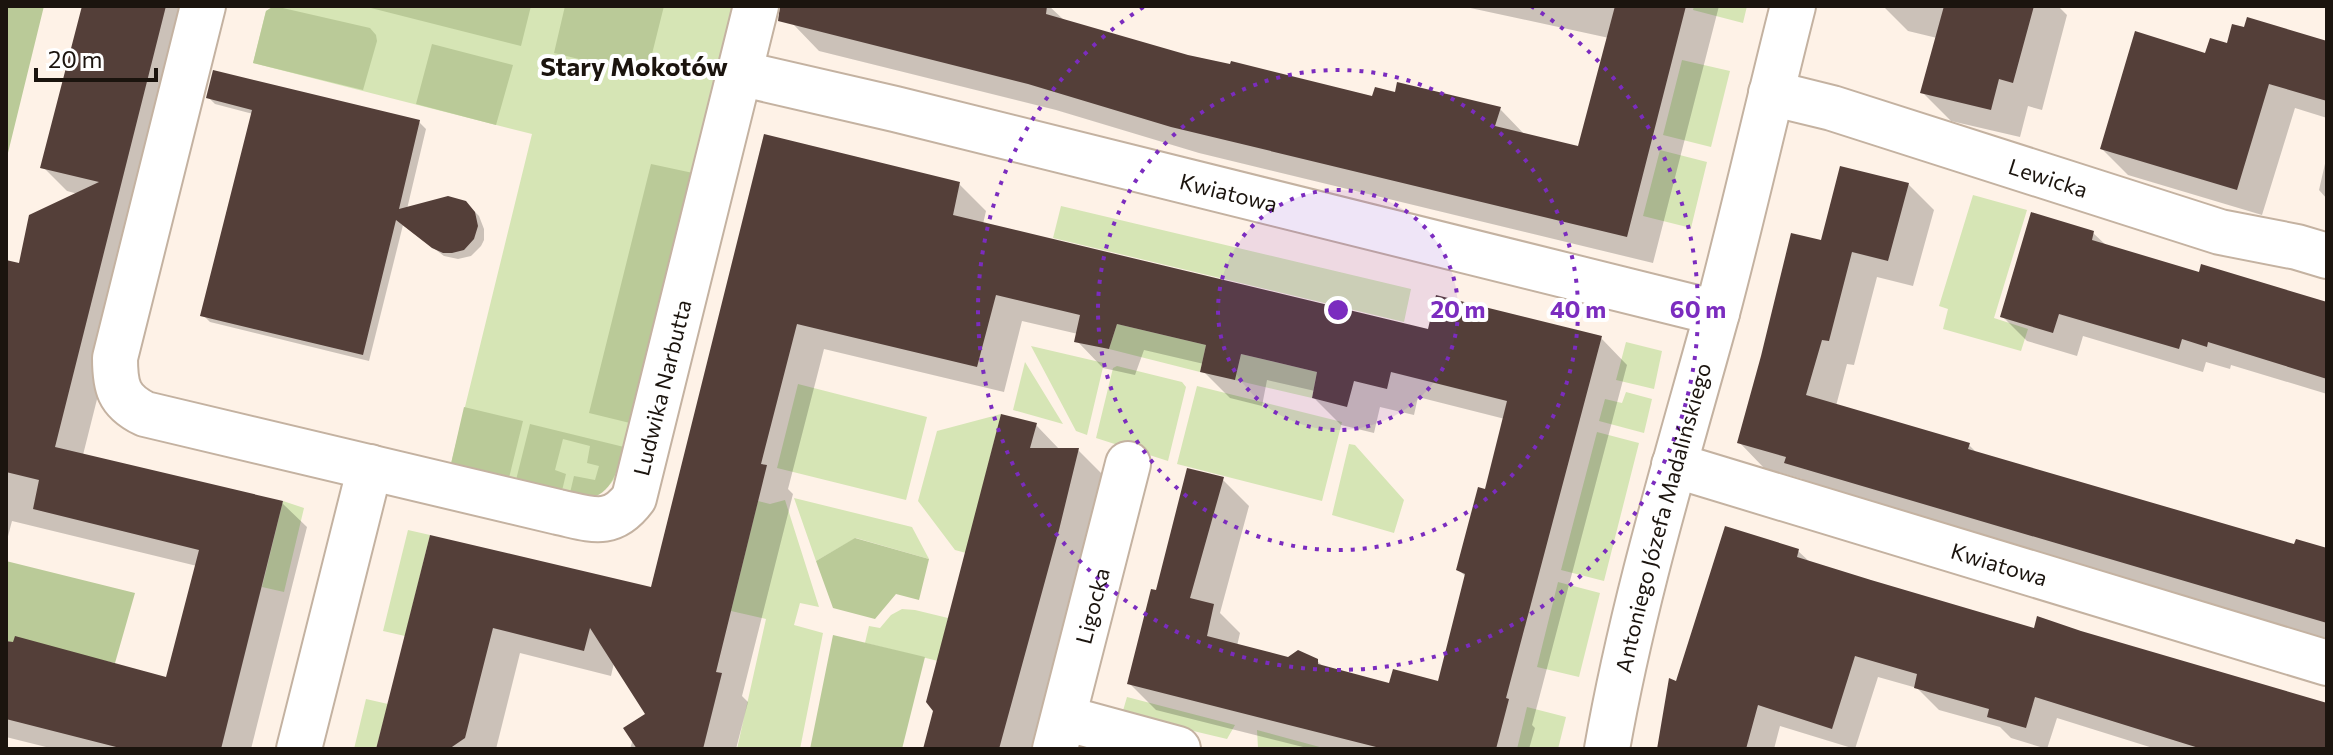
<svg xmlns="http://www.w3.org/2000/svg" width="2333" height="755" viewBox="0 0 2333 755" font-family="Commissioner,sans-serif">
<style>
.green{fill:#d6e5b5}
.forest{fill:#baca98}
.shadow{fill:#0003}
.building{fill:#543f39}
.lines{fill:none;stroke-linecap:round;stroke-linejoin:round}
.minor-casing{stroke:#c4b2a1;stroke-width:48}
.minor{stroke:#fff;stroke-width:44}
.ring{fill:none;stroke:#7b2cbf;stroke-width:4;stroke-dasharray:4 8}
.labels{text-anchor:middle;dominant-baseline:central;stroke-width:8;stroke-linejoin:round;paint-order:stroke}
.street-label{font-size:22px;fill:#1b140e;stroke:#fff}
.quarter-label{font-size:26px;font-weight:bold;fill:#1b140e;stroke:#fff}
.centre{fill:#7b2cbf;stroke:#fff;stroke-width:4}
.ring-label{font-size:24px;text-anchor:middle;font-weight:bold;fill:#7b2cbf;stroke:#fff;stroke-width:8;stroke-linejoin:round;paint-order:stroke}
</style>
<rect width="100%" height="100%" fill="#fef2e7"/>
<!-- green -->
<path class="green" d="M274 6H734L618 474C605 492 601 495 579 500L450 468 532 134 253 63 266 11Z
M1694 6H1747L1743 23 1693 10Z
M1682 60 1730 71 1711 147 1663 135Z
M1660 150 1707 162 1691 228 1643 216Z
M1973 195 2027 210 1994 318 2028 329 2021 351 1943 329 1948 309 1939 306Z
M1061 206 1411 289 1404 322 1053 238Z
M1117 324 1206 345 1200 372 1109 349Z
M1626 342 1662 351 1654 389 1616 380Z
M1031 346 1104 363 1087 435 1076 431Z
M1241 354 1317 372 1312 398 1235 380Z
M1025 362 1063 424 1013 410Z
M1117 366 1182 382 1186 387 1168 461 1096 438 1113 368Z
M798 384 927 417 906 500 777 468Z
M1197 386 1342 422 1322 501 1177 464Z
M1626 392 1652 399 1644 433 1599 421 1605 399 1622 403Z
M1001 414 966 553 955 550 918 501 937 431Z
M1597 432 1639 443 1604 581 1561 570Z
M1349 444 1355 445 1404 500 1394 533 1332 515Z
M794 498 912 527 929 559 856 538 816 561Z
M785 500 819 607 800 603 794 625 823 633 800 749H737L766 619 731 611 758 501 770 504Z
M283 501 304 508 284 592 262 587Z
M408 530 430 535 405 636 383 631Z
M1558 582 1600 593 1579 677 1537 667Z
M902 609 915 610 948 618 938 661 865 643 869 626 880 628 891 615Z
M1127 697 1235 725 1227 739 1122 714Z
M366 699 388 704 376 749H354Z
M1527 707 1566 717 1558 749H1517Z
M1257 730 1327 749 1258 748Z"/>
<!-- forest -->
<path class="forest" d="M6 6H44L6 161Z
M274 6 370 28 376 35 377 41 363 90 253 63 266 11Z
M363 6H531L521 46Z
M565 6H664L648 70 645 75 554 53Z
M432 44 513 65 496 125 416 104Z
M651 164 693 173 630 423 589 413Z
M464 407 523 421 508 482 450 468Z
M530 424 624 447C616 478 607 506 569 497L574 476 595 480 599 466 587 463 590 446 563 439 555 470 566 474 561 495 515 484Z
M855 538 929 559 919 600 896 594 875 619 833 608 816 561Z
M6 561 135 593 115 663 6 641Z
M833 635 925 657 902 749H810Z"/>
<!-- shadow -->
<path class="shadow" d="M84 6H196L83 455 282 503 307 527 251 749H54L6 737V643L167 679 197 566 12 521 6 544V284L78 194 67 191 43 167Z
M797 6H1049L1065 21 1187 57 1373 99 1500 109 1526 136 1580 149 1609 38 1461 6H1719L1653 263 1199 153 1056 110 819 51 793 24Z
M1883 6H2058L2067 15 2042 110 2028 106 2020 137 1951 121 1922 92 1937 38 1908 31Z
M2327 42V118L2295 108 2262 215 2128 175 2102 149 2206 55 2228 45Z
M208 97 419 122 426 129 407 209 471 208 479 216 484 229V240L481 246 471 256 458 259 444 256 403 225 369 361 210 322 203 315 253 114 215 104Z
M765 136 959 184 986 211 983 224 1430 331 1601 338 1627 365 1532 725 1535 728 1529 749H1311L1156 710 1129 683 1157 592 1222 479 1249 506 1220 613 1240 633 1237 646 1288 659 1317 661 1324 667 1391 686 1439 683 1466 577 1459 570 1487 492 1505 419 1418 397 1414 415 1380 407 1374 433 1341 425 1314 398 1315 391 1267 380 1262 406 1230 398 1203 371 1204 364 1144 350 1135 375 1103 368 1077 341 1078 334 1022 321 1004 392 824 349 788 489 793 494 742 696 748 702 736 749H630L633 739 648 715 614 663 611 676 520 653 496 749H378L432 537 652 590Z
M2327 155V199L2319 190Z
M1908 184 1934 210 1913 286 1877 277 1854 365 1847 364 1836 406 1969 445 1979 455 2295 546 2327 550V639L1812 488 1802 479 1764 468 1739 442 1823 243Z
M2093 233 2107 246 2200 274 2327 304V394L2231 365 2230 369 2206 362 2203 372 2083 336 2077 356 2027 341 2003 317Z
M1036 425 1060 450H1078L1105 477 1032 749H925Z
M1798 551 1811 563 2035 631 2327 705V749H2156L2057 718 2047 749 2011 738 2000 727 1939 710 1917 688 1878 677 1855 749 1780 726 1774 749H1659L1677 683Z"/>
<!-- building -->
<path class="building" d="M82 6H166L55 447 283 501 221 749H124L6 719V641L13 642 15 636 166 677 199 550 33 509 39 480 6 472V260L19 263 29 215 99 182 40 168Z
M780 6H1047L1046 14 1188 55 1230 64 1231 61 1372 96 1375 87 1395 92 1397 82 1501 107 1495 126 1578 146 1615 6H1686L1627 237 1171 127 1028 84 778 21Z
M1944 6H2034L2013 83 1999 79 1991 110 1920 93Z
M2247 17 2327 41V101L2269 84 2237 190 2100 149 2135 31 2205 53 2210 38 2227 43 2232 24 2244 27Z
M213 70 420 120 399 209 448 196 466 201 475 212 478 226 474 239 464 250 452 253H443L432 248 396 220 363 355 200 316 252 110 206 98Z
M764 134 960 182 953 215 1428 329 1436 295 1602 336 1506 698 1509 699 1496 749H1384L1127 684 1151 589 1156 590 1187 468 1224 477 1190 598 1214 604 1207 636 1288 657 1298 650 1318 659V664L1389 683 1393 669 1438 681 1465 574 1456 570 1478 487 1485 489 1507 401 1391 372 1387 389 1354 381 1347 407 1312 398 1317 372 1241 354 1235 380 1200 372 1206 345 1117 324 1109 349 1074 342 1080 315 996 295 977 367 797 324 761 464 767 465 716 672 722 673 703 749H637L623 728 645 714 590 628 584 651 493 628 465 738 449 749H376L430 535 651 587Z
M1840 166 1909 183 1888 261 1852 252 1829 341 1822 340 1806 395 1970 443 1968 449 2294 544 2296 539 2327 548V623L1784 463 1786 457 1737 443 1761 356 1791 233 1821 240Z
M2031 212 2094 231 2092 240 2199 272 2201 264 2327 302V379L2208 342 2207 347 2182 339 2179 349 2059 314 2053 333 2000 317Z
M1001 414 1037 423 1030 448H1079L1059 530 999 749H923L933 711 926 702Z
M1725 526 1799 549 1797 557 1871 580 2034 628 2037 616 2081 631 2327 703V749H2202L2035 697 2026 728 1987 717 1989 709 1914 688 1917 674 1855 656 1832 729 1758 705 1746 749H1657L1669 678 1676 681Z"/>
<g class="lines">
<!-- minor casing -->
<g class="minor-casing">
<g id="minor">
<path id="s1" d="M203 6 115 358C115 386 118 401 145 414L558 512C591 519 611 529 634 498L756 6"/>
<path id="s2" d="M739 73 895 109 1717 313"/>
<path id="s3" d="M1771 93 1832 108 2220 232 2297 247 2327 256"/>
<path id="s4" d="M1674 465 2327 663"/>
<path d="M1064 718 1178 749"/>
<path d="M299 749 370 467"/>
<path id="s5" d="M1055 749 1128 464"/>
<path id="s6" d="M1607 749C1633 601 1677 458 1717 313 1744 211 1767 108 1793 6"/>
</g>
</g>
<!-- minor -->
<use href="#minor" class="minor"/>
</g>
<!-- distance rings -->
<circle cx="1338" cy="310" r="120" fill="#7b2cbf" fill-opacity=".12"/>
<g class="ring">
<circle cx="1338" cy="310" r="120"/>
<circle cx="1338" cy="310" r="240"/>
<path d="M1531 6A360 360 0 1 1 1145 6"/>
</g>
<g class="labels">
<!-- street labels -->
<g class="street-label">
<text stroke="none"><textPath href="#s3" startOffset="290">Lewicka</textPath></text>
<text stroke="none"><textPath href="#s2" startOffset="504">Kwiatowa</textPath></text>
<text stroke="none"><textPath href="#s1" startOffset="1054">Ludwika Narbutta</textPath></text>
<text stroke="none"><textPath href="#s6" startOffset="238">Antoniego Józefa Madalińskiego</textPath></text>
<text stroke="none"><textPath href="#s4" startOffset="340">Kwiatowa</textPath></text>
<text stroke="none"><textPath href="#s5" startOffset="148">Ligocka</textPath></text>
</g>
<!-- quarter labels -->
<g class="quarter-label">
<text x="634" y="65">Stary Mokotów</text>
</g>
</g>
<circle cx="1338" cy="310" r="12" class="centre"/>
<g class="ring-label">
<text x="1458" y="318">20 m</text>
<text x="1578" y="318">40 m</text>
<text x="1698" y="318">60 m</text>
</g>
<!-- border -->
<rect width="2333" height="755" fill="none" stroke="#1b140e" stroke-width="16"/>
<!-- scale -->
<path d="M36 68v12h120v-12" fill="none" stroke="#1b140e" stroke-width="4"/>
<text x="48" y="68" font-size="24" fill="#1b140e" stroke="#ffffff" stroke-width="6" paint-order="stroke">20 m</text>
</svg>
